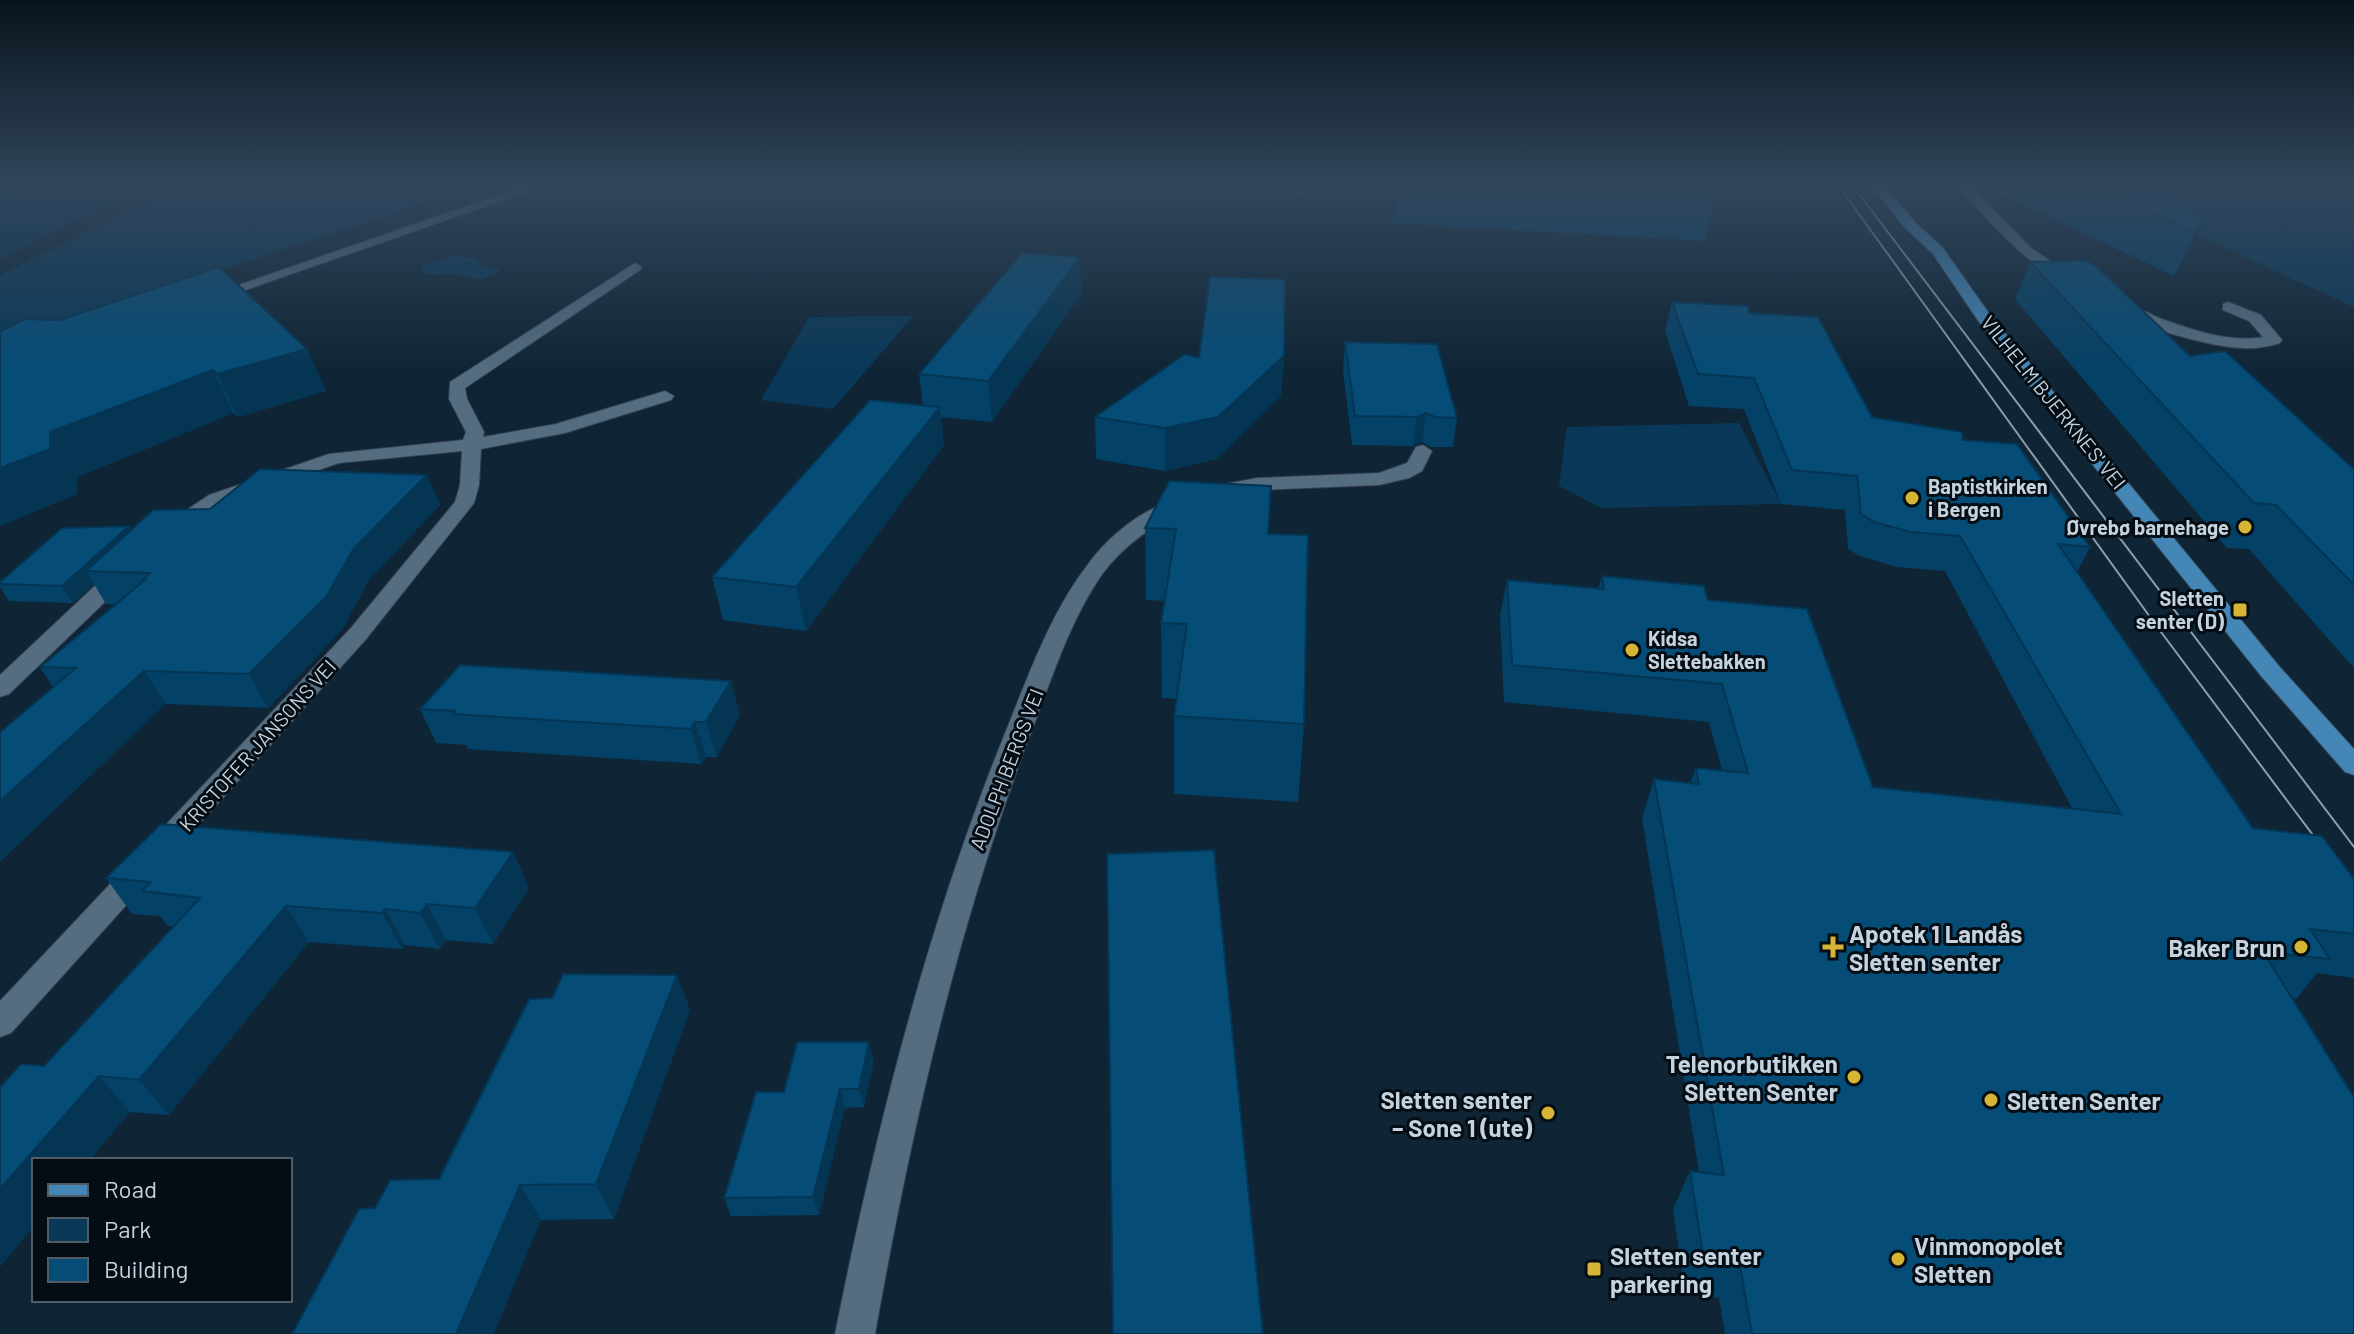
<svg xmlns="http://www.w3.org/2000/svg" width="2354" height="1334" viewBox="0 0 2354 1334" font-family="Barlow,sans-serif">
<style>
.green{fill:#093858}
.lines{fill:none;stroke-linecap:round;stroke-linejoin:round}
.minor-casing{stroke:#33404e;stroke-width:2}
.major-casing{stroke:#33404e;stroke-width:2}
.minor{fill:#556d81;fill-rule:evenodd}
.major{fill:#4486b6;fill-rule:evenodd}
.tram{stroke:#8d9da9;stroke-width:2}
.wall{fill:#044166}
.shaded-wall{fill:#043553}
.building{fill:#054c77;stroke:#043553;stroke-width:2}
.poi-dot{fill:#d6b534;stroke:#050d14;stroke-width:3}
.labels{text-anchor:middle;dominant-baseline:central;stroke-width:6;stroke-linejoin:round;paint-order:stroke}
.street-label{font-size:20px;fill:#c6d3de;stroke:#050d14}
.poi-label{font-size:20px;font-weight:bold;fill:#c6d3de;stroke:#050d14;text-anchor:start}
.near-poi-label{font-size:24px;font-weight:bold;fill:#c6d3de;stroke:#050d14;text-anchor:start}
</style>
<rect width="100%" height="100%" fill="#0f2535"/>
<!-- green -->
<path class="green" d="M196 185H479L265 255 0 348V275L156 198Z
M2108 185H2354V307L2153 215Z
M450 256 478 258 480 264 502 271 480 280 453 273 433 275 421 272 423 266Z
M913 316 833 409 761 400 809 317Z
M1739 423 1781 504 1601 508 1559 486 1567 427Z"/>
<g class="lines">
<!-- minor casing -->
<g class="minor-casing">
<path id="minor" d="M527 185H547L217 300 212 302 204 297Z
M1957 185H1970L2031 248 2073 276V282C2046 287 1975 207 1957 185Z
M635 263 642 267 640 270 465 388 467 399 484 432 483 437 556 424 665 391 674 396 671 400 565 433 481 449 479 485 474 503 367 638 11 1033 0 1037V1001L351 628 455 502 460 485 462 451 339 463 223 503 181 531H167L164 527 167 523 209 495 329 454 463 440 466 432 449 399 450 382Z
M2228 302 2261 315 2282 340 2280 343C2267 347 2255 349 2242 348 2214 347 2137 328 2117 309L2120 306C2133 303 2149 314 2162 319 2193 330 2230 343 2263 337L2249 321 2223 310V304Z
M1423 445 1432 451 1422 471 1409 478 1379 485 1257 490 1222 496 1212 490 1215 486 1257 478 1379 473 1407 463 1416 447Z
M1176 500 1183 502 1186 506 1183 510C1152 526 1124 545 1103 573 1069 621 1050 684 1029 738 956 931 911 1131 875 1334H835C876 1130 926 929 1004 736 1028 677 1050 613 1089 563 1109 536 1143 508 1176 500Z
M123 565 134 572 131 577 9 694 0 697V675L115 567Z"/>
</g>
<!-- major casing -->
<g class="major-casing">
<path id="major" d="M1871 185H1884L1914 221 1943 248 1991 316 2279 666 2354 749V775L2345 772 2261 676 1979 322 1933 254 1904 227Z"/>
</g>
<!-- minor -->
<use href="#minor" class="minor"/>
<!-- major -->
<use href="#major" class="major"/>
<!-- tram -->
<path class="tram" d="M1838 185 2158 628 2354 890
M1859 194 2354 847"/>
</g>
<!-- wall -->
<path class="wall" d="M1247 185H1310L1307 195 1247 191Z
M1397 185H1710L1716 199 1705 241 1393 223Z
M1981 185H2158L2203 220 2182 263 2174 276Z
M1080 257 1082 293 992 422 941 417 944 445 806 631 723 620 712 577 923 405 919 374Z
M2030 262 2190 356 2354 469V668L2249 549 2227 548 2015 299Z
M1672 302 1749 313 1872 417 1963 440 2090 547 2077 572 2253 828 2354 879V978L2317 973 2296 999 2292 998 2354 1334H1725L1719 1298 1685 1293 1673 1209 1690 1171 1699 1172 1642 818 1654 779 1690 783 1696 768 1722 770 1709 722 1504 702 1500 616 1507 580 1598 589 1602 576 1708 600 1873 787 2072 808 1945 571 1897 567 1860 556 1848 549 1845 510 1781 504 1744 409 1689 406 1665 331Z
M0 332 307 349 326 391 238 417 234 413 77 477V494L0 526Z
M1345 342 1457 418 1453 447H1431L1422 442 1413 446 1352 445 1343 370Z
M1284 356 1281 396 1217 459 1165 471 1096 459 1095 417 1199 358Z
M427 475 440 505 369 580 342 630 268 708 166 704 53 687 40 667 116 604H106L94 584 73 603 9 601 0 587V582L131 530 210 509Z
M1145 528 1269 534 1304 724 1298 802 1174 794V716L1176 699 1162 698 1161 623 1165 601 1146 600Z
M731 681 740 715 717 757H706L701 764 468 749 467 745 436 743 420 709Z
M513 852 529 888 493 944 446 940 440 949 405 945 402 949 309 942 169 1115 130 1112 44 1066 174 927 168 926 160 916 132 914 106 878Z
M677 975 690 1010 614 1219 541 1220 375 1208 439 1179Z
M874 1061 864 1107 845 1108 819 1215 731 1216 724 1198 784 1092Z"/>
<!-- shaded-wall -->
<path class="shaded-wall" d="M42 185H145L0 259V205Z
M2203 220 2182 263 2174 276 2195 232Z
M1080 257 1082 293 992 422 988 381Z
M307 349 326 391 238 417 217 374Z
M1284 356 1281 396 1217 459 1165 471V428Z
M213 370 234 413 77 477V494L0 526V468L50 432Z
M940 407 944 445 806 631 796 587Z
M1426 413 1422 442 1413 446 1417 417Z
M427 475 440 505 369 580 342 630 268 708 249 674 354 548Z
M129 526 138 543 86 571 94 584 73 603 62 586Z
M144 671 166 704 0 862V801Z
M731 681 740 715 717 757 706 722Z
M695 722 706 757 701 764 691 729Z
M513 852 529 888 493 944 475 908Z
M427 904 446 940 440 949 420 913Z
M286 906 309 942 169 1115 139 1080Z
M385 909 405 945 402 949 382 913Z
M677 975 690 1010 614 1219 596 1184Z
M869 1042 874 1061 864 1107 859 1089Z
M99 1076 130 1112 90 1160H34V1226L0 1267V1189Z
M840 1089 845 1108 819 1215 813 1197Z
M520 1185 541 1220 494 1334H456Z"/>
<!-- building -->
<path class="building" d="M0 185H42L0 205Z
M1471 185H1710L1716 199Z
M2087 185H2158L2203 220 2195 232Z
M1022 253 1080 257 988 381 919 374Z
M2085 260 2097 267 2190 356 2225 351 2354 469V585L2276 505 2254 503 2030 262Z
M219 267 307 349 217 374 213 370 50 432V449L0 468V332L24 319 60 320Z
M1210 277 1285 279 1284 356 1218 417 1165 428 1095 417 1185 354 1199 358Z
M1672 302 1748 306 1749 313 1818 317 1872 417 1962 432 1963 440 2017 444 2090 547 2058 544 2253 828 2322 836 2354 879V934L2310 929 2330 959 2263 952 2354 1097V1334H1752L1739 1260 1703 1255 1690 1171 1724 1175 1654 779 1699 784 1696 768 1748 773 1722 684 1512 665 1507 580 1604 589 1602 576 1704 586 1708 600 1807 609 1873 787 2121 814 1960 536 1911 532 1874 522 1861 514 1857 476 1792 470 1754 378 1698 374Z
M1345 342 1437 344 1457 418 1435 417 1426 413 1417 417 1355 416Z
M870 400 940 407 796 587 712 577Z
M260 469 427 475 354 548 326 597 249 674 144 671 0 801V732L76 668 40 667 145 580H142L150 573 86 571 153 510 210 509Z
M1169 481 1271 486 1268 534 1308 535 1304 724 1174 716 1187 624 1161 623 1176 529 1145 528Z
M129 526 62 586 0 584V582L62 528Z
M460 665 731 681 706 722H695L691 729 453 714 455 711 420 709Z
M161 824 513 852 475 908 427 904 420 913 385 909 382 913 286 906 139 1080 99 1076 0 1189V1087L21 1064 44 1066 200 898 142 891 151 882 106 878Z
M1214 850 1263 1334H1113L1107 854Z
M563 974 677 975 596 1184 520 1185 456 1334H292L359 1209 375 1208 390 1180 439 1179 529 999 552 998Z
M797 1042H869L859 1089H840L813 1197 724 1198 756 1092H784Z"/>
<!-- sky -->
<linearGradient id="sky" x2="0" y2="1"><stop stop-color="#08141d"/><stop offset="0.5" stop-color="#31465c"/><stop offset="1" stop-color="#31465c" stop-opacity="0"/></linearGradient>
<rect width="2354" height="372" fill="url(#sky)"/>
<!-- markers -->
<g class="poi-dot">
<circle cx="1912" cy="498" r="8"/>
<circle cx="2245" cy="527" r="8"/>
<rect x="2232" y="602" width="16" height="16" rx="4"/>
<circle cx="1632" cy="650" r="8"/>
<path d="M1829 935h8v8h8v8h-8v8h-8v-8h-8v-8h8z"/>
<circle cx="2301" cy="947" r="8"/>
<circle cx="1854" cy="1077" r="8"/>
<circle cx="1991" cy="1100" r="8"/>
<circle cx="1548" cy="1113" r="8"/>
<circle cx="1898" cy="1259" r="8"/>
<rect x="1586" y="1261" width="16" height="16" rx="4"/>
</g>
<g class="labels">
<!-- street labels -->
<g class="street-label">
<text transform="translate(2054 402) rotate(51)">VILHELM BJERKNES' VEI</text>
<text transform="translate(257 745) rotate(-48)">KRISTOFER JANSONS VEI</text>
<text transform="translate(1006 769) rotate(-69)">ADOLPH BERGS VEI</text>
</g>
<!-- poi labels -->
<g class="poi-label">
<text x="1928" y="486">Baptistkirken<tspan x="1928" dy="23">i Bergen</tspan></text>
<text x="2229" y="527" text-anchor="end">Øvrebø barnehage</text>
<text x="2224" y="598" text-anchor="end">Sletten<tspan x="2224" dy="23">senter (D)</tspan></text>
<text x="1648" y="638">Kidsa<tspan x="1648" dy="23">Slettebakken</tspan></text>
</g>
<!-- near-poi labels -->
<g class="near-poi-label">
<text x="1849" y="933">Apotek 1 Landås<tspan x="1849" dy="28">Sletten senter</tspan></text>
<text x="2285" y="947" text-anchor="end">Baker Brun</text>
<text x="1838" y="1063" text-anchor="end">Telenorbutikken<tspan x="1838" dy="28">Sletten Senter</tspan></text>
<text x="1532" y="1099" text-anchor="end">Sletten senter<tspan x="1532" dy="28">– Sone 1 (ute)</tspan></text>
<text x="2007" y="1100">Sletten Senter</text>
<text x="1914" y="1245">Vinmonopolet<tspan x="1914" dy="28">Sletten</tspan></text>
<text x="1610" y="1255">Sletten senter<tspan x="1610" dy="28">parkering</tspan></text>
</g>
</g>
<!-- legend -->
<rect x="32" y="1158" width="260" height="144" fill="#050d14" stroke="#525c65" stroke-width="2"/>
<rect x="48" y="1184" width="40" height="12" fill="#4486b6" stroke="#525c65" stroke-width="2"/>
<text x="104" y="1198" font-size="24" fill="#c6d3de">Road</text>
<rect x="48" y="1218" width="40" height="24" fill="#093858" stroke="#525c65" stroke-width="2"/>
<text x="104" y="1238" font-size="24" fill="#c6d3de">Park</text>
<rect x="48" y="1258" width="40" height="24" fill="#054c77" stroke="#525c65" stroke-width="2"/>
<text x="104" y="1278" font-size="24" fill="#c6d3de">Building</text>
</svg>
